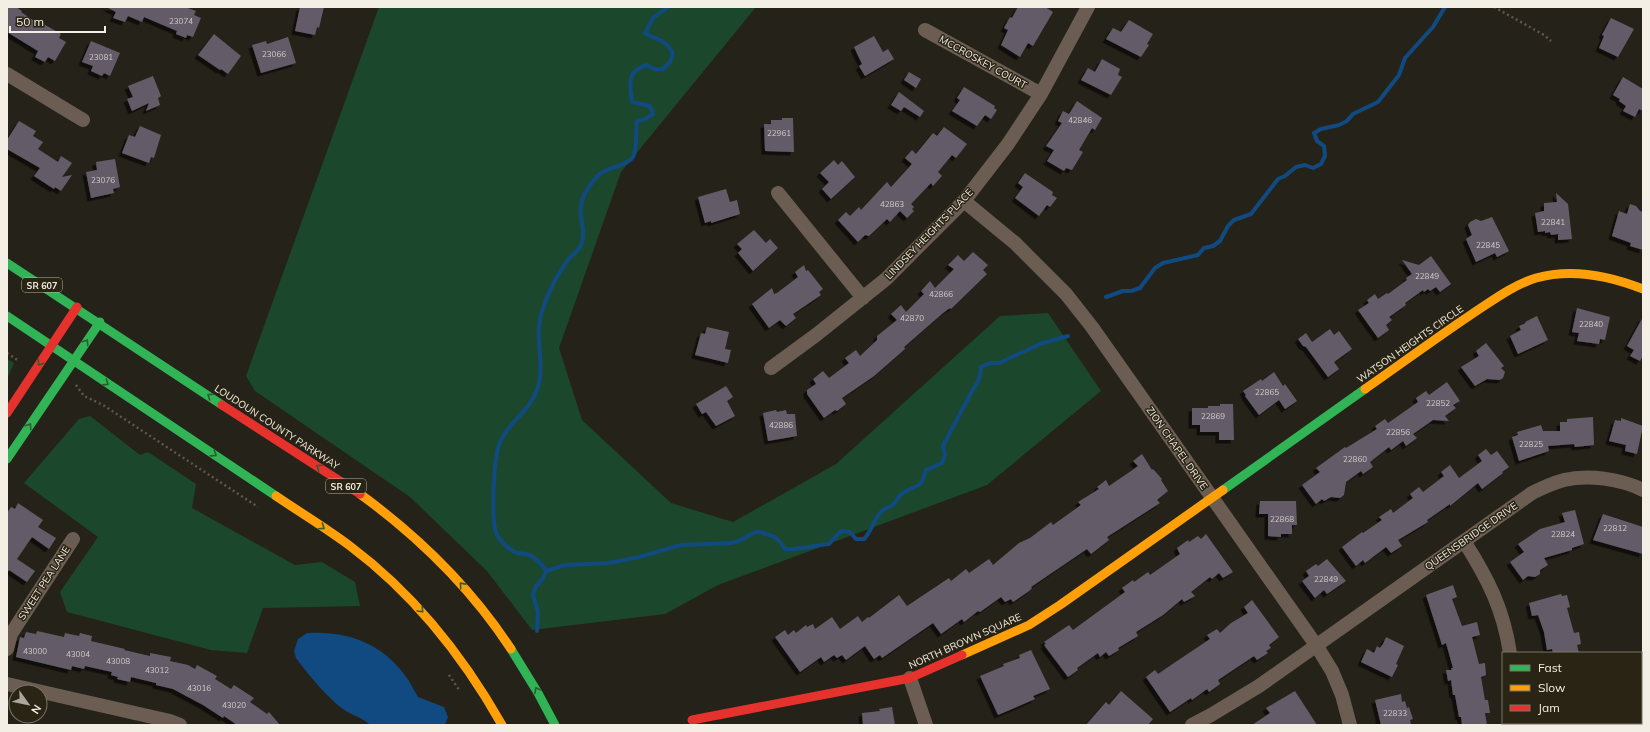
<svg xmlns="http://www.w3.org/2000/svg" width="1650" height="732" viewBox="0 0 1650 732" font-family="Mulish,sans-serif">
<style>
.green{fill:#1b482d}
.water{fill:#104a80}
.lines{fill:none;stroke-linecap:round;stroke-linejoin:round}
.stream{stroke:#104a80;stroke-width:4}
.building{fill:#635c67;filter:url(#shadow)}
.path{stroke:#60584f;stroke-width:2.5;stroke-dasharray:2 3;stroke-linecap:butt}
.street{stroke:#6c5d53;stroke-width:14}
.fast{stroke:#30b455;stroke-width:9}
.slow{stroke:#ff9f0a;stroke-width:9}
.jam{stroke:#e5322d;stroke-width:9}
.oneway{stroke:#2c5e2e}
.labels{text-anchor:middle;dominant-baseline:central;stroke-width:3;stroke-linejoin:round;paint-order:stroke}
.number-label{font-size:8px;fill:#cfcac6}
.shield{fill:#2a2414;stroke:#b7b2a6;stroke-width:1}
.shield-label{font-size:9px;font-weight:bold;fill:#f3efe5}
.street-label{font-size:10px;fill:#f3efe5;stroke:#2a2414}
</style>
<defs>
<filter id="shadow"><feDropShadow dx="-3.5" dy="3.5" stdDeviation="0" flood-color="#0009"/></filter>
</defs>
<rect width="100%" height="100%" fill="#252219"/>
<!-- green -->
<path class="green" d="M379 7H756L621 172 559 348 582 420 671 503 733 522 836 464 1000 316 1048 313 1101 391 987 485 718 585 665 614 532 630 487 571 410 497 255 391 246 376Z
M7 359 14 363 7 379Z
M90 416 140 455 148 452 196 484 192 508 295 565 322 562 355 582 360 606 263 608 247 653 211 650 67 612 60 592 98 537 24 483 79 419Z"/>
<!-- water -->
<path class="water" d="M307 633C349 630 386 645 409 681 412 686 415 692 418 697L444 707 448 717 445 725H370C363 718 354 716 346 711 330 701 307 673 296 658L294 651 298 639Z"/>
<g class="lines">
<!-- stream -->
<path class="stream" d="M1106 297 1123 291H1131L1140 288 1155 268 1163 263 1198 255 1204 248 1213 246 1220 241 1228 226 1234 220 1251 214 1278 179 1285 176 1296 167 1305 165 1313 168 1321 164 1325 156 1324 146 1317 141 1314 133 1321 129 1339 125 1347 121 1353 114 1378 102 1399 75 1405 58 1433 27 1445 7
M546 571 565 565 609 563 639 557 681 545 732 543 741 540 757 531C772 537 775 533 785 549 799 550 815 545 829 544L841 531 850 532 856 539H864C872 531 874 518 883 510 885 508 888 508 891 506 896 504 898 496 903 493 918 483 920 491 926 470L942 463 945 455 943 446 972 391C978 383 981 377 981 367L990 363H999L1040 344 1068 336
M537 631 538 612 533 595 536 586 542 580 546 571C541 563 535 556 526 554 523 553 520 554 517 553 509 550 501 542 497 535 490 522 494 459 499 445 506 424 530 411 537 390 546 366 534 339 541 315 546 296 556 277 567 261 571 255 579 251 581 245 588 230 575 214 584 195 588 188 594 178 601 173 609 167 627 166 633 157 638 147 635 132 637 121L645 119 653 114 650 106 632 102C630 85 626 72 646 65L654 69H663L670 62 673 54C665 37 658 42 645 33L653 18 668 7"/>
</g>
<!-- building -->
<path class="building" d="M7 7H16L22 11 21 12 39 24 40 22 61 34 59 38 66 42 55 61 48 57 45 62 35 57 38 51 7 32Z
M106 7H185L196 11 194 15 201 18 193 37 187 35 186 38 176 34 177 31 144 17 142 22 128 16 125 22 113 18 116 12Z
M300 7H324L319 28 317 27 315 35 295 31Z
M1018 7H1045L1053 12 1033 46 1028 43 1020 57 1001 45 1008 30 1004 28 1010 17 1012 18Z
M1611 18 1634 29 1618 57 1599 48 1604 36 1602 35Z
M1129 20 1153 34 1147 44 1149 45 1141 57 1106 39 1113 28 1121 32Z
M214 34 241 56 228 74 221 69 220 70 198 55Z
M874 36 883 52 888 49 894 59 865 76 859 66 862 64 854 47Z
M288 37 296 63 261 73 252 45 266 41 267 44Z
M91 41 120 53 110 76 104 73 102 76 91 71 93 66 82 62Z
M1102 59 1120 69 1118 75 1122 77 1111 95 1081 80 1088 68 1095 72Z
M909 72 921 79 916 88 904 80Z
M153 76 161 96 158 98 160 105 146 111 149 103 132 111 127 99 133 97 128 86Z
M1623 77 1643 89V111L1639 109 1635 117 1623 111 1626 106 1619 101 1620 99 1613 95Z
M964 87 995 106 994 108 997 110 991 119 985 115 977 126 952 111 960 100 957 98Z
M899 92 924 111 920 117 904 107 901 111 891 105Z
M1077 101 1102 118 1095 130 1092 128 1079 150 1083 152 1072 170 1066 168 1064 171 1047 161 1054 150 1046 146 1062 123 1058 121 1063 111 1069 114Z
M782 118H793L794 152 765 151 764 124H771V120H782Z
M19 121 36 131 33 136 43 142 38 149 58 162 61 156 72 163 62 177 72 175 61 191 55 187 54 189 34 176 40 168 7 149V140Z
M140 126 161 135 154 158 151 157 149 163 122 153 129 135 135 137Z
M944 127 967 144 956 158 952 155 938 172 942 176 933 186 931 183 911 204 914 207 912 209 914 211 907 218 900 211 890 222 887 219 869 236 865 235 858 242 838 220 846 212 850 216 859 207 861 210 887 182 891 187 912 164 905 158 912 150 916 154 933 133 937 136Z
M115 159 120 187 113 189 114 193 91 198 86 172 97 170 96 162Z
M834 160 838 165 842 161 855 177 831 199 822 189 829 182 820 173Z
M1025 173 1053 192 1052 195 1057 198 1050 207 1047 205 1039 216 1015 198 1023 187 1018 183Z
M726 189 730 202 737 200 740 214 711 223V221L705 223 698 197Z
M1556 193 1568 204 1572 239 1558 240V234L1551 235 1550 232 1545 233V231L1538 232 1535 213 1544 211V203L1557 202Z
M1630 204 1636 206 1640 211 1643 212V250L1630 246 1631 243 1612 236 1619 211 1627 214Z
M1492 217 1509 251 1497 257 1495 253 1476 262 1466 239 1472 235 1468 225 1470 222 1476 219 1481 221Z
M754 230 766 243 770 239 778 248 753 271 738 253 742 249 737 244Z
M973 252 988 265 983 270 987 274 951 309 950 308 943 313 904 347 905 349 874 376 842 398 846 404 837 411 835 410 824 418 807 394V390L816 384 813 379 823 371 829 378 849 363 845 358 856 350 860 356 877 340V336L897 320 891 314 901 305 906 312 924 294 921 291 930 281 935 288 954 269 948 265 958 255 964 261Z
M1431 256 1451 284 1440 292 1436 287 1430 291 1428 289 1424 292 1423 290 1405 303 1406 305 1389 317 1392 320 1386 325 1389 330 1378 338 1358 310 1369 303 1367 300 1375 294 1378 299 1387 293 1388 294 1407 280 1406 278 1412 274 1402 260 1419 265Z
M804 265 806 271 808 270 823 289 819 292 821 295 793 314 796 318 786 326 780 320 769 328 752 304 772 288 774 294 777 293 798 277 795 272Z
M1577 308 1610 317 1605 340 1600 339 1599 344 1577 341 1579 333 1572 332Z
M1537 316 1548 340 1518 354 1510 336 1521 330 1519 326 1526 323 1525 322Z
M1643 317V356L1640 361 1630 356 1634 350 1627 346Z
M707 327 729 332 725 349 731 350 728 363 695 355 701 333 705 334Z
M1330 329 1334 335 1339 331 1352 349 1334 362 1339 369 1328 377 1306 347 1303 346 1298 339 1306 333 1312 342Z
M1486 343 1504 366 1501 368 1505 372 1503 378 1500 380 1487 379 1475 386 1461 367 1479 356 1476 351Z
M1274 372 1283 386 1285 384 1297 401 1285 409 1279 400 1259 415 1245 396 1246 395 1243 391 1261 379 1262 381Z
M1447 382 1460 401 1453 405 1456 408 1445 416 1449 421 1433 420 1413 434 1417 438 1406 446 1403 441 1391 450 1389 447 1370 462 1373 467 1363 474 1361 471 1346 482 1344 495 1340 498 1331 497 1324 501 1322 499 1316 504 1302 485 1320 472 1316 468 1345 447 1346 448 1377 429 1375 426 1385 419 1388 423 1418 402 1416 398 1426 391 1429 395Z
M726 386 733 397 727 401 735 416 716 426 706 412 702 414 696 404Z
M1220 404H1233L1234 440H1219V432H1200V425H1192V408H1208V406H1220Z
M776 410 777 412 786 410 787 414H795L797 436 768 441 763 413Z
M1593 417 1594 445 1575 447 1574 444 1548 446 1549 451 1519 461 1512 437 1518 435 1517 432 1541 425 1543 431H1560V422H1567V419Z
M1621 418 1643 426 1637 454 1625 451 1626 445 1609 441 1615 420 1621 421Z
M1486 449 1491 455 1497 451 1509 467 1502 472 1503 473 1482 489 1478 483 1450 506V504L1427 520 1428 522 1398 540 1402 546 1391 553 1386 547 1365 563 1363 560 1356 566 1342 547 1362 532 1363 533 1382 520 1379 517 1391 509 1393 513 1413 498 1410 494 1419 487 1423 492 1444 476 1441 472 1450 465 1459 478 1482 461 1478 455Z
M1142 454 1152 470 1153 469 1162 479 1161 480 1168 491 1157 500 1160 503 1107 537 1109 540 1091 554 1087 549 1031 587 1032 588 1029 591 1013 602 1011 599 1005 602 1001 597 980 612 978 611 964 622 962 619 941 634 933 623 882 658 880 655 874 659 865 646 846 660 842 655 837 658 834 655 824 662 821 657 800 672 775 637 785 630 788 635 794 630 796 633 806 625 807 627 813 624 815 629 832 617 840 629 858 616 862 622 868 617 869 618 899 595 907 606 949 578 951 581 966 569 969 573 989 559 993 565 1019 543 1030 538 1051 522 1053 525 1081 505 1078 502 1099 489 1097 487 1106 480 1109 486 1131 471 1138 466 1133 461Z
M1260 501H1296L1297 525H1292V534H1281V537L1268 536V514H1259Z
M18 503 43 520 38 527 56 538 49 549 32 537 17 559 35 571 27 582 9 570 7 573V513L11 507 15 509Z
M1575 510 1584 544 1572 548V550L1544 558 1548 565 1540 570V574L1535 577 1528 576 1523 580 1510 562 1524 552 1518 544 1540 529 1565 522 1562 513Z
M1603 514 1643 527V554L1593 540Z
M1206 534 1233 572 1223 578 1219 573 1212 579 1210 577 1191 592 1195 596 1184 602 1182 599 1163 615 1136 632 1138 636 1118 648 1119 650 1109 656 1106 652 1100 657 1098 653 1077 668 1078 670 1068 677 1044 645 1046 644 1044 642 1069 625 1073 630 1125 592 1122 588 1133 580 1134 582 1148 572 1150 575 1180 554 1177 548 1188 540 1189 542 1198 536 1201 539Z
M1327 559 1346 581 1327 594 1324 590 1315 598 1302 581 1309 576 1306 571 1316 564 1318 566Z
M1453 585 1457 597 1452 599 1462 626 1477 622 1480 635 1472 637 1479 664 1485 663 1486 675 1481 677 1485 700H1488L1490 713H1485L1487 725H1462L1461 717H1459L1455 695H1453L1451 680 1448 681 1446 670H1452L1451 668H1453L1446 643 1442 645 1426 595Z
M1561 594 1562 596 1567 595 1570 607 1567 608 1574 633 1579 632 1581 644 1577 645 1579 653H1553L1552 649 1547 650 1544 632 1538 615 1532 616 1529 603Z
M1252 600 1279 637 1269 645 1271 648 1266 651 1268 653 1257 660 1254 656 1218 680 1220 684 1209 692 1207 689 1192 700 1191 698 1170 712 1146 677 1155 670 1158 674 1174 663 1210 639 1207 635 1217 629 1220 633 1231 623 1248 613 1244 607Z
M37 631 64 637 65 633 79 636 80 633 92 636 91 641 125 649 124 650 150 656V653L171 657 170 661 188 665 195 669 197 665 217 676 215 679 231 689 234 685 254 698 250 702 267 714 269 712 280 725H237L224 716 223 718 203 705 173 689 156 685V683L131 677 130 682 117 679 118 677 111 675 112 672 85 666 84 669 72 666 71 670 16 657 20 637 24 638 26 632 36 634Z
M1386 637 1404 646 1396 664 1398 665 1392 677 1361 662 1367 649 1374 653 1377 646 1380 648 1383 644Z
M1031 650 1050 689 1033 696 1035 699 998 715 980 676 1004 666 1003 664 1020 658 1019 655Z
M1121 691 1153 719 1148 725H1086L1106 702 1109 705Z
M1295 691 1317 725H1252L1270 713 1266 708Z
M1401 694 1402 702 1405 701 1407 708 1409 707 1413 719 1410 720 1411 725H1381L1375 700Z
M892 707 895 725H863L862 713 880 711 879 709Z"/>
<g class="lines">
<!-- path -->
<path class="path" d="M1494 7 1544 35 1551 41
M7 353 19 361
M76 385 84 396 103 405 258 507
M449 675 460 691"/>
<!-- street -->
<path class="street" d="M925 30 1041 94
M7 74 83 120
M778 193 863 298
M964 201 1015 243 1066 294 1092 327 1316 645 1332 671 1342 695 1350 725
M771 368 816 335 886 279 964 201 1008 144 1041 94 1088 7
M1464 541C1488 579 1503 608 1510 653
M7 649 11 634 73 539
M910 678 926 725
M7 684 170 721 180 725
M1520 723 1521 725
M1192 725 1211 715 1259 686 1532 493C1542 488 1553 483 1564 480 1588 474 1621 479 1643 490"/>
<!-- fast -->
<path class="fast" d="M7 263 222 405
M7 316 276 496
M7 459 100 322
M1223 490 1365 389
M511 649 538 693 555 725"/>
<!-- slow -->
<path class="slow" d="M1365 389C1401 364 1436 338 1472 314 1492 301 1513 285 1536 278 1571 268 1610 276 1643 289
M360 494C419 537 471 588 511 649
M276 496C301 513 326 528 350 546 414 594 463 656 502 725
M962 655 1029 625 1060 605 1223 490"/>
<!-- jam -->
<path class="jam" d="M222 405 360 494
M7 413 77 307
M692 720 910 678 962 655"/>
</g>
<!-- one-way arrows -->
<defs><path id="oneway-chevron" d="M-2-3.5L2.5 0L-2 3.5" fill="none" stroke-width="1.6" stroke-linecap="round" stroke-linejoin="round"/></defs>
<g class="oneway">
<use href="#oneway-chevron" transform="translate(86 342) rotate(-56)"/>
<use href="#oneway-chevron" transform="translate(40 363) rotate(124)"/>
<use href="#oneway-chevron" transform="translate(106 383) rotate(33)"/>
<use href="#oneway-chevron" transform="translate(210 396) rotate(-146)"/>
<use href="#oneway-chevron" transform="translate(29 426) rotate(-56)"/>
<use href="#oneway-chevron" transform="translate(214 454) rotate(33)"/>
<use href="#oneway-chevron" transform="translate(319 467) rotate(-146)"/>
<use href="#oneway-chevron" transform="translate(322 527) rotate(34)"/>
<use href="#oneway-chevron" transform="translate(462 585) rotate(-132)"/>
<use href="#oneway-chevron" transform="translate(421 610) rotate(47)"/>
<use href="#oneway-chevron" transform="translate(537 690) rotate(-118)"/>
</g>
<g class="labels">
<!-- number labels -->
<g class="number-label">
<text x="181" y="21">23074</text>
<text x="274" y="54">23066</text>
<text x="101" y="57">23081</text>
<text x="1080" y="120">42846</text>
<text x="779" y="133">22961</text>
<text x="103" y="180">23076</text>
<text x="892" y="204">42863</text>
<text x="1553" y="222">22841</text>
<text x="1488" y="245">22845</text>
<text x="1427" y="276">22849</text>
<text x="941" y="294">42866</text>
<text x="912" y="318">42870</text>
<text x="1591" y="324">22840</text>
<text x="1267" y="392">22865</text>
<text x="1438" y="403">22852</text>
<text x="1213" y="416">22869</text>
<text x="781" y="425">42886</text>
<text x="1398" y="432">22856</text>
<text x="1531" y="444">22825</text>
<text x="1355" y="459">22860</text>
<text x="1282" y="519">22868</text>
<text x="1615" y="528">22812</text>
<text x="1563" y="534">22824</text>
<text x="1326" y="579">22849</text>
<text x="35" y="651">43000</text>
<text x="78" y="654">43004</text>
<text x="118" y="661">43008</text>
<text x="157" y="670">43012</text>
<text x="199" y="688">43016</text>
<text x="234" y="705">43020</text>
<text x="1395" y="713">22833</text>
</g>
<!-- shield labels -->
<g class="shield">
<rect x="22" y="278" width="40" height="14" rx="3"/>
<rect x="326" y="479" width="40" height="14" rx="3"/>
</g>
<g class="shield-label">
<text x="42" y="285">SR 607</text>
<text x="346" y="486">SR 607</text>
</g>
<!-- street labels -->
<g class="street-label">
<text transform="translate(983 62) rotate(29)">MCCROSKEY COURT</text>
<text transform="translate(929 234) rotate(-46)">LINDSEY HEIGHTS PLACE</text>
<text transform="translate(1410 344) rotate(-35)">WATSON HEIGHTS CIRCLE</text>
<text transform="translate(277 427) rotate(33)">LOUDOUN COUNTY PARKWAY</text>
<text transform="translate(1177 448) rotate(55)">ZION CHAPEL DRIVE</text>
<text transform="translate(1471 536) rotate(-35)">QUEENSBRIDGE DRIVE</text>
<text transform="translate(44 583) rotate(-57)">SWEET PEA LANE</text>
<text transform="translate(965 641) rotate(-24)">NORTH BROWN SQUARE</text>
</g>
</g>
<!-- border -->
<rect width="1650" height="732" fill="none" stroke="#f3efe5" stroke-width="16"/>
<!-- legend -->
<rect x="1502" y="652" width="140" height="72" fill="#2a2414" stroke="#7a7568"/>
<rect x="1510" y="665" width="20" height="6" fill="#30b455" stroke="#7a7568"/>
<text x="1538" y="672" font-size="12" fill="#f3efe5">Fast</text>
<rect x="1510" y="685" width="20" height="6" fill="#ff9f0a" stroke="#7a7568"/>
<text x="1538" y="692" font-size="12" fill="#f3efe5">Slow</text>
<rect x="1510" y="705" width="20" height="6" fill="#e5322d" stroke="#7a7568"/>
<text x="1538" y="712" font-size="12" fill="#f3efe5">Jam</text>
<!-- north arrow -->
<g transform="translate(28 704) rotate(123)"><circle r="19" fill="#2a2414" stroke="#7a7568"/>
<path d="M0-3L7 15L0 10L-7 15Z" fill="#aba79e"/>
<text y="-6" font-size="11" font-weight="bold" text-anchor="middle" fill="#f3efe5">N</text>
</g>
<!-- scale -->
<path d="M10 26v6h95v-6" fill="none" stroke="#f3efe5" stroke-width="2"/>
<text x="16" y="26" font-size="12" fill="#f3efe5" stroke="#2a2414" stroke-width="3" paint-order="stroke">50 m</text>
</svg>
